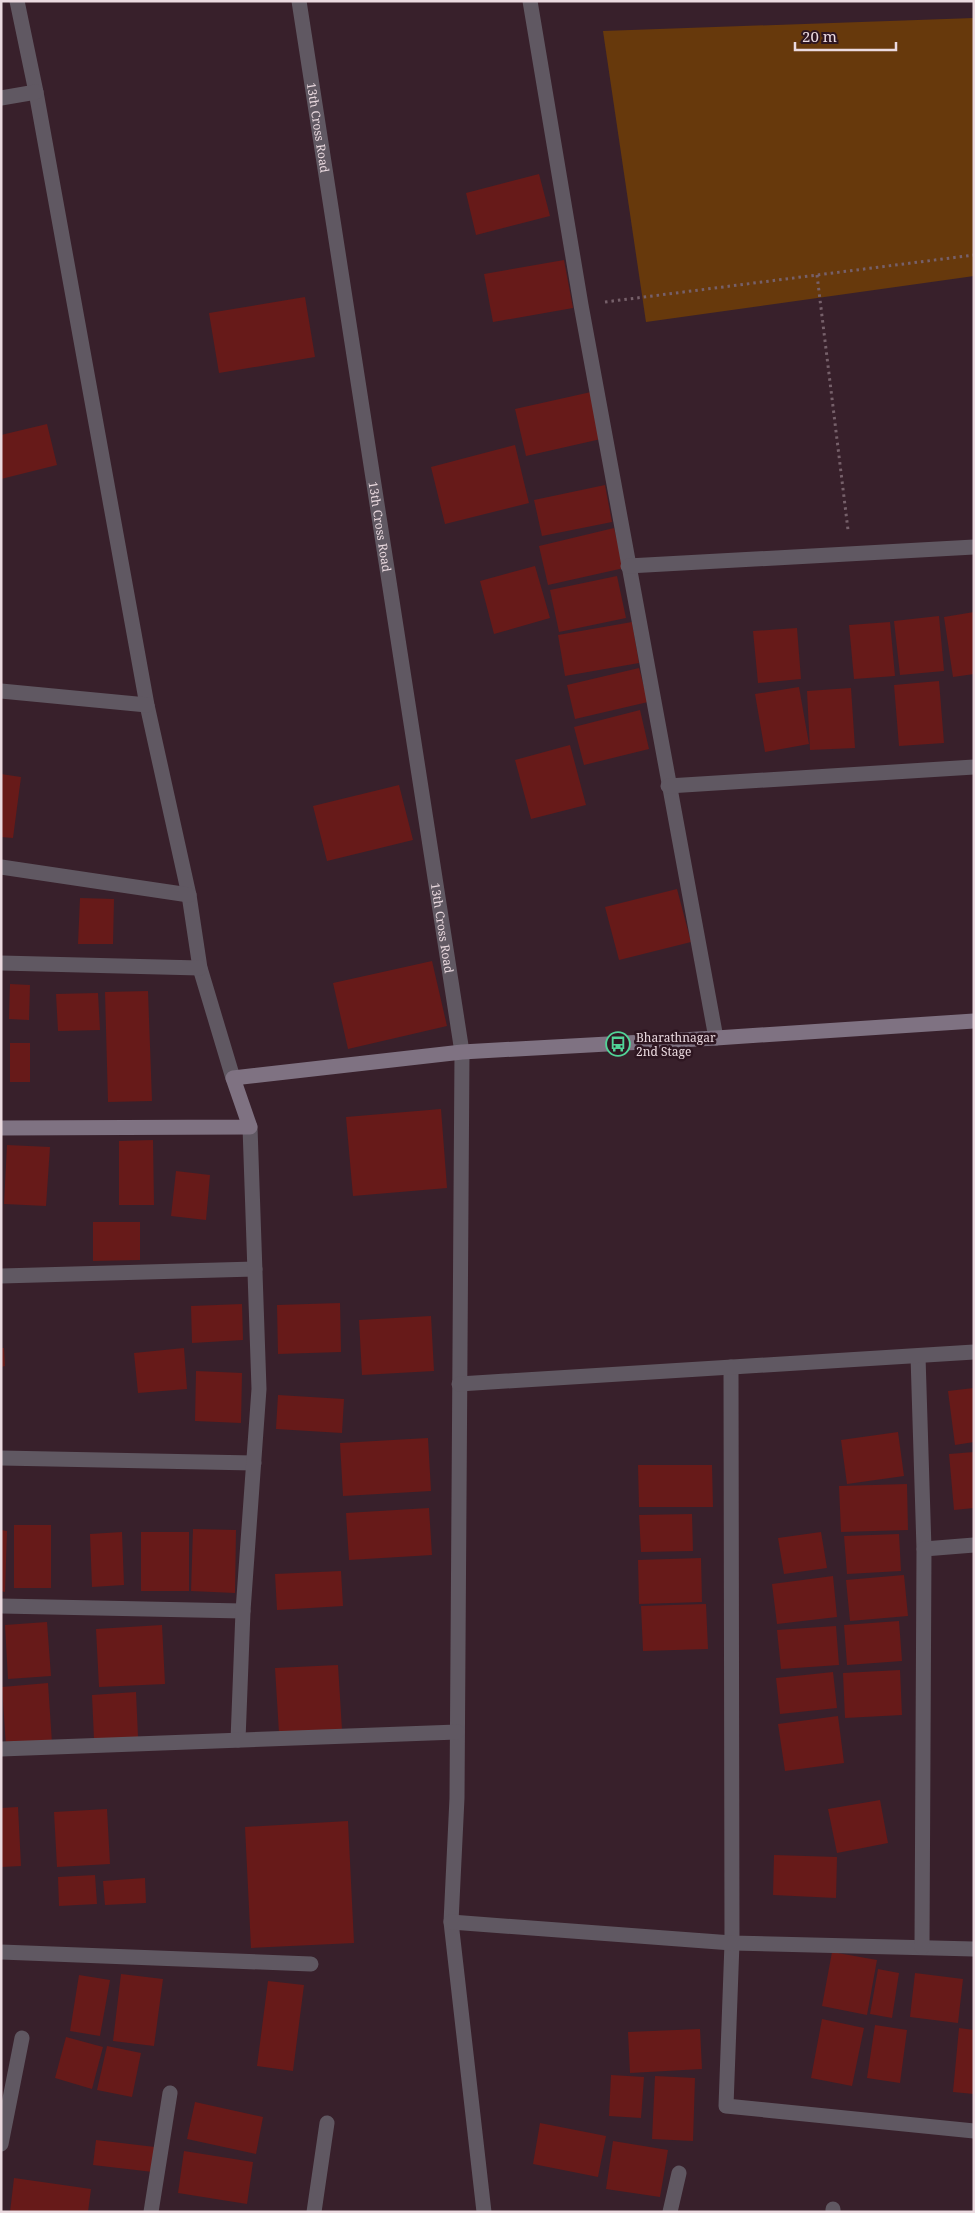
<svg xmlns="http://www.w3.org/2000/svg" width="975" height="2213" viewBox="0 0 975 2213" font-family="'Noto Serif',serif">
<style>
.green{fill:#67390c}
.building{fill:#671a19}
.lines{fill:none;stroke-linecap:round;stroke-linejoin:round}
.path{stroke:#76606a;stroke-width:3;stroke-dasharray:2.5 4;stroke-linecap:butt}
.street{stroke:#605862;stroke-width:15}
.secondary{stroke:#7f7282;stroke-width:15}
.labels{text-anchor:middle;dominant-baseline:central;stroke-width:5;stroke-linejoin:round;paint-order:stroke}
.street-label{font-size:12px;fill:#ebdae0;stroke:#2e1621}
.poi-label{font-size:12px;fill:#ebdae0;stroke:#2e1621;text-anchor:start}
</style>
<rect width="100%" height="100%" fill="#38202b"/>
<!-- green -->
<path class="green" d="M974 18V276L646 322 603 31Z"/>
<!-- building -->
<path class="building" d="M539 174 550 216 476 235 466 193Z
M564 260 573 308 493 322 484 274Z
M305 297 315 357 219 373 209 313Z
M591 392 601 439 526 456 515 409Z
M47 424 57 465 1 479V435Z
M515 445 529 503 445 524 431 467Z
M605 485 612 522 542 536 534 500Z
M614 528 624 568 548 585 539 546Z
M535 566 550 618 494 634 480 581Z
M617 576 626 618 559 632 550 590Z
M974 612V674L953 677 944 617Z
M939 616 944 671 900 675 894 621Z
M632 622 639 663 565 676 558 635Z
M890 622 895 676 854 679 849 625Z
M797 628 801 679 758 683 753 631Z
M639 668 648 702 575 719 567 685Z
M939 681 944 743 899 746 894 685Z
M799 687 809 744 765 752 755 694Z
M851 688 855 748 810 750 807 691Z
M640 710 649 749 584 765 574 727Z
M570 745 586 805 531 819 515 760Z
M1 774 21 777 13 838 1 837Z
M399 785 413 840 327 861 313 806Z
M677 889 691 942 619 960 605 907Z
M80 898 114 899 113 944H78Z
M432 961 447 1026 348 1049 333 983Z
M10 984 30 985 29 1020 9 1019Z
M148 991 152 1101 108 1102 105 992Z
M98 993 100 1030 58 1031 56 994Z
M10 1043H30V1082H10Z
M441 1109 447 1188 353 1196 346 1117Z
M153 1140 154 1205H119V1141Z
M7 1145 50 1147 46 1206 4 1204Z
M176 1171 210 1175 206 1220 171 1216Z
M93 1222H140V1260L93 1261Z
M340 1303 341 1352 278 1354 277 1305Z
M242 1304 243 1340 192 1343 191 1306Z
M431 1316 434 1371 362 1375 359 1320Z
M1 1348H4L5 1366 1 1367Z
M184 1348 187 1389 138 1393 134 1353Z
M196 1371 242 1373 241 1423 195 1421Z
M974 1388V1442L955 1445 948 1391Z
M278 1395 344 1399 342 1433 276 1429Z
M898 1432 904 1476 847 1484 841 1440Z
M428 1438 431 1491 343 1496 340 1443Z
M974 1452V1508L954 1510 949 1454Z
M638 1465H712L713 1507H639Z
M907 1484 908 1530 841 1532 839 1486Z
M429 1508 432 1555 349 1560 346 1513Z
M692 1514 693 1551 641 1552 639 1515Z
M14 1525H51V1588H14Z
M193 1529 236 1530 235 1593 191 1591Z
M1 1530 7 1531 5 1592 1 1591Z
M122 1532 124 1585 92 1587 90 1534Z
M141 1532H189V1591H141Z
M821 1532 827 1568 784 1574 778 1538Z
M899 1534 901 1571 847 1574 844 1536Z
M701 1558 702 1602 639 1604 638 1560Z
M341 1571 343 1606 277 1610 275 1574Z
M904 1575 908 1616 850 1621 846 1580Z
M833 1576 837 1617 777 1624 772 1584Z
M706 1604 708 1649 643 1651 641 1606Z
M899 1621 902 1661 847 1665 844 1625Z
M47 1622 51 1676 8 1679 5 1625Z
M162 1625 165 1684 99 1687 96 1629Z
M836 1626 839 1665 781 1669 777 1630Z
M338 1665 342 1730 279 1733 275 1668Z
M900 1670 902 1715 845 1718 843 1673Z
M833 1672 837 1708 780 1714 776 1678Z
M48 1683 52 1743 6 1746 2 1687Z
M136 1692 138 1737 94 1739 92 1695Z
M838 1716 844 1763 785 1771 778 1724Z
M880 1800 888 1843 837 1853 828 1809Z
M18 1807 21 1866 1 1867V1808Z
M107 1809 110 1864 57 1867 54 1812Z
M348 1821 354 1943 251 1948 245 1827Z
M774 1855 837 1857 836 1898 773 1895Z
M95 1875 97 1904 59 1906 58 1877Z
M145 1878 146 1903 105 1905 103 1881Z
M832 1952 877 1960 867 2015 822 2006Z
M878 1969 899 1973 892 2018 870 2014Z
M915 1973 963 1979 958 2023 910 2017Z
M121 1974 163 1979 154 2046 113 2041Z
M79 1975 110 1980 100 2036 70 2031Z
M268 1981 304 1985 293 2071 257 2066Z
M822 2019 864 2028 852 2086 811 2078Z
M875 2025 907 2030 900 2083 867 2078Z
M959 2028 974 2030V2094L953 2092Z
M700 2029 702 2069 630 2073 628 2032Z
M66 2037 103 2047 92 2089 55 2078Z
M107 2046 141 2053 132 2097 97 2090Z
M611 2075 644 2077 641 2118 609 2116Z
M655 2076 695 2078 693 2141 652 2139Z
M195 2102 263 2117 256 2154 187 2139Z
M540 2123 606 2136 598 2177 533 2164Z
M96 2140 155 2147 153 2172 93 2165Z
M613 2141 668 2150 660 2197 606 2189Z
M184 2151 253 2162 247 2204 178 2193Z
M14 2178 91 2189 88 2212H10Z"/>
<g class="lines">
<!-- path -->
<path class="path" d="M817 275 848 530
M605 302 974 255"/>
<!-- street -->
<g class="street">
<path d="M17 1 36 92 147 705 189 895 200 968 233 1078"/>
<path id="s1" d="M299 1 462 1052 457 1798 451 1922 484 2212"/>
<path d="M530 1 581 305 716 1038"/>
<path d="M1 98 36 92"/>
<path d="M628 566 974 547"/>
<path d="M1 691 147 705"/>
<path d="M668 786 974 767"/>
<path d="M1 867 189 895"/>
<path d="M1 963 200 968"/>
<path d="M1 1276 255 1269"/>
<path d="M918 1356 924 1549"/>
<path d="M731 1367 732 1943 726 2106 974 2131"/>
<path d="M459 1384 974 1352"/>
<path d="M1 1458 254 1463"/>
<path d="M1 1606 243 1611"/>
<path d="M238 1740 243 1611 259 1389 250 1127"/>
<path d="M1 1749 457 1732"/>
<path d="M451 1922 732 1943 974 1949"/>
<path d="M922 1947 924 1549 974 1545"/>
<path d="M1 1952 311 1964"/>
<path d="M1 2144 22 2038"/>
<path d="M151 2212 170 2093"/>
<path d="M314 2212 327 2123"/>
<path d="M670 2212 679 2173"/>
<path d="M833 2212V2209"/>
</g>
<!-- secondary -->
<path class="secondary" d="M1 1128 250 1127 233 1078 462 1052 716 1038 974 1021"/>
</g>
<!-- icons -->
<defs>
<g id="bus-ring" transform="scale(1.25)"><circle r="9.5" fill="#2e1621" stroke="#51d397" stroke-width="1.5"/><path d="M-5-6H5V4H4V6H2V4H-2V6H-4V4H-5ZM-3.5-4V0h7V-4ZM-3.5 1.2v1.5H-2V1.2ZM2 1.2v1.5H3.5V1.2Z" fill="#51d397"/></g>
</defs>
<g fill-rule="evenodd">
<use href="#bus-ring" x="618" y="1044"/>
</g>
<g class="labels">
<!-- street labels -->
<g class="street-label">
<text stroke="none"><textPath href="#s1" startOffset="128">13th Cross Road</textPath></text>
<text stroke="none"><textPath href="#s1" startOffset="532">13th Cross Road</textPath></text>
<text stroke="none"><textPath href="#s1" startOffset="938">13th Cross Road</textPath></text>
</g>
<!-- poi labels -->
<g class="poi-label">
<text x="636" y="1037">Bharathnagar<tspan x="636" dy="14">2nd Stage</tspan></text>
</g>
</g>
<!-- border -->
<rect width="975" height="2213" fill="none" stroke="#ebdae0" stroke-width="5"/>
<!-- scale -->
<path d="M795 42v8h101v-8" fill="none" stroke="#ebdae0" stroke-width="2.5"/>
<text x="802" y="42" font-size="15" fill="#ebdae0" stroke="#2e1621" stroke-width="4" paint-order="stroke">20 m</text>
</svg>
